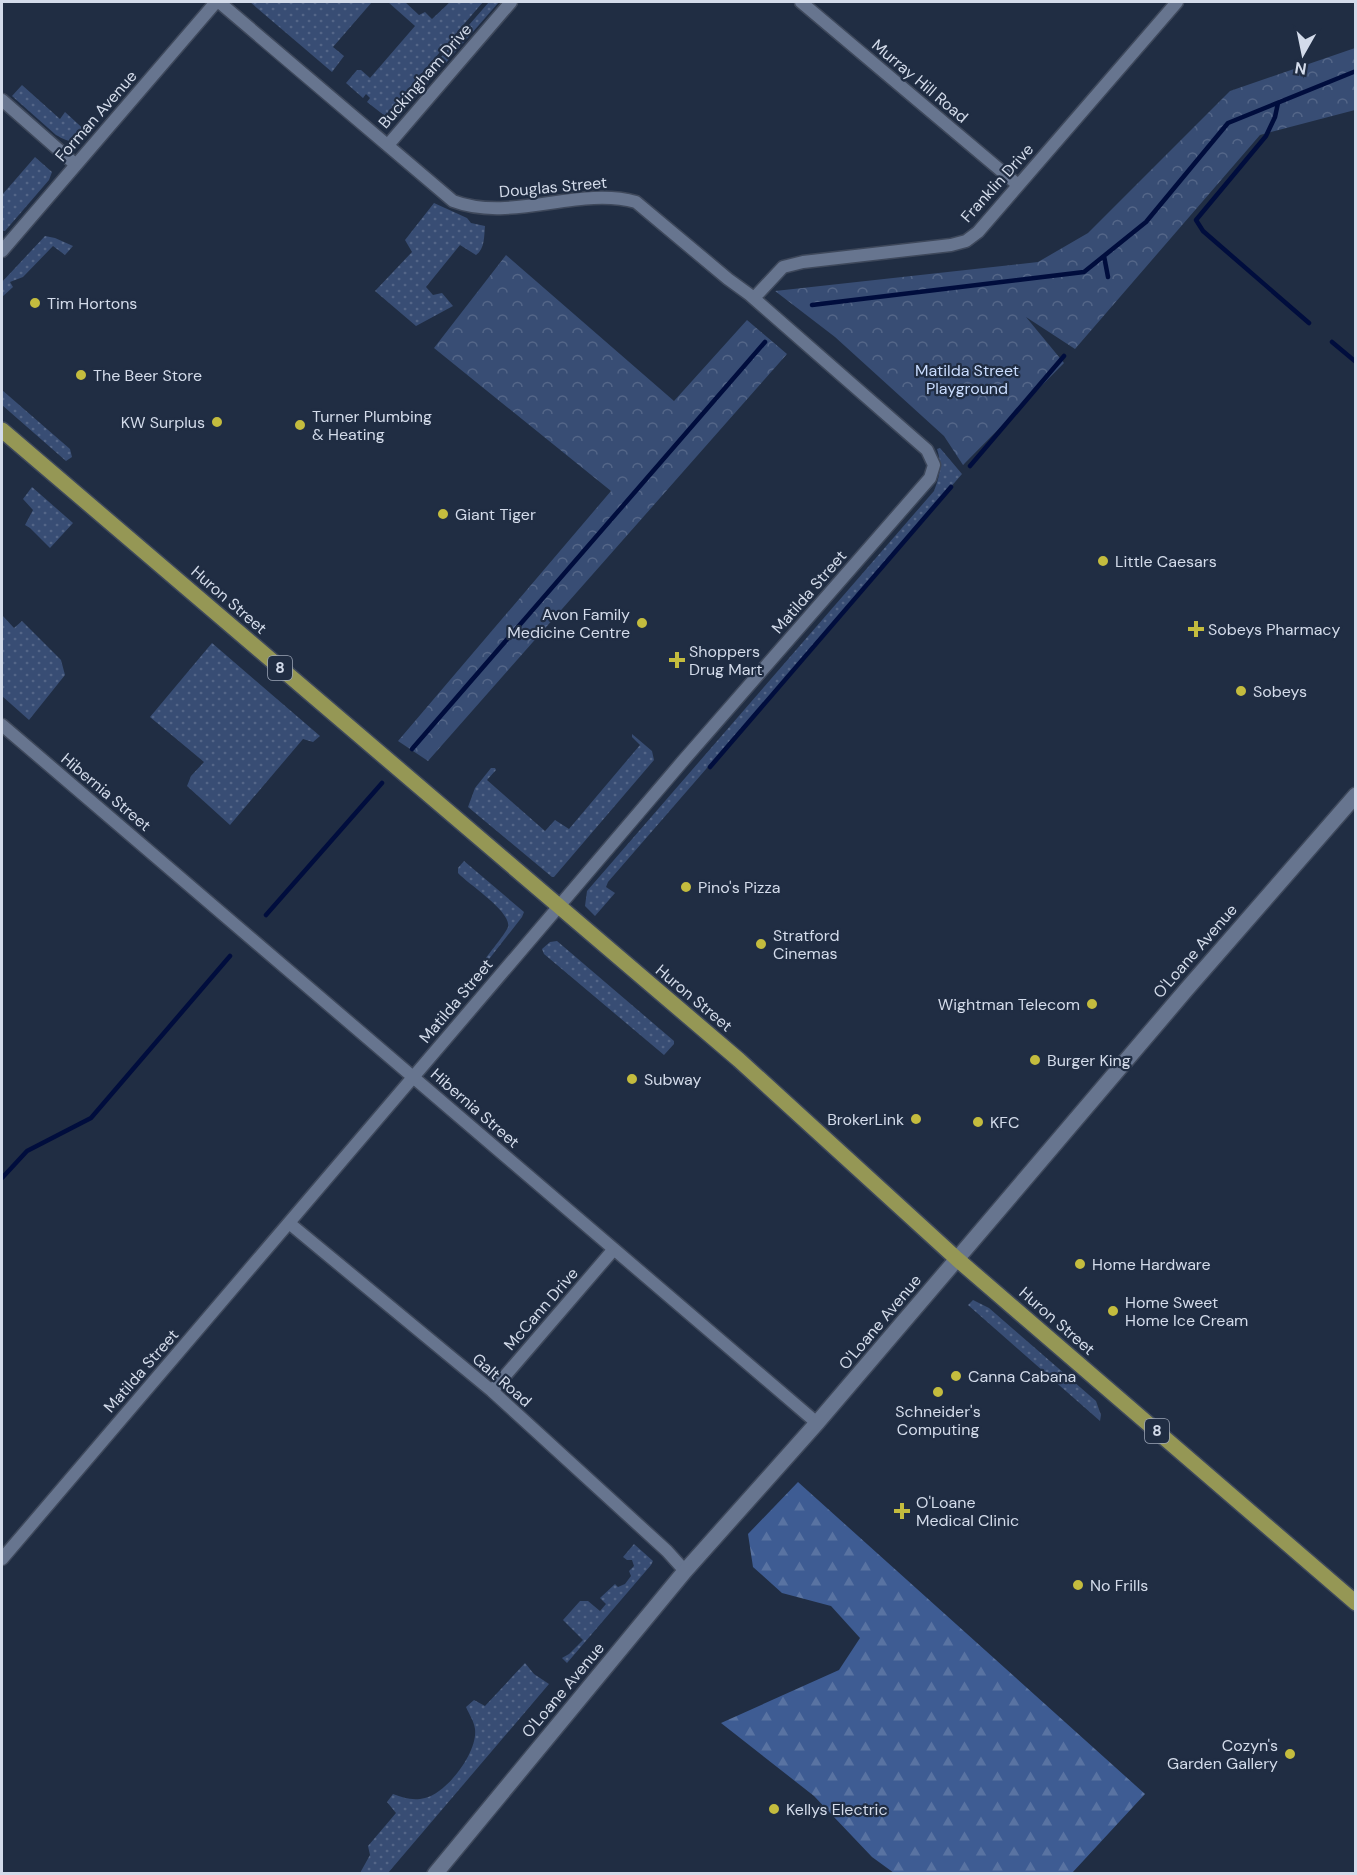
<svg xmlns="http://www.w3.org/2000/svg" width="1357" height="1875" viewBox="0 0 1357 1875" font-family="'DM Sans',sans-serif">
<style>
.grass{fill:url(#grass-dots)}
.forest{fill:url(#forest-firs)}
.park{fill:url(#park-crowns)}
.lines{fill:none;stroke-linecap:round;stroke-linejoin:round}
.stream{stroke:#000d3d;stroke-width:4.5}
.minor-casing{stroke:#3e485b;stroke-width:15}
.tertiary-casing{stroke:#3e485b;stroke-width:18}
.secondary-casing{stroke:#3e485b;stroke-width:18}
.primary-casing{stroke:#3e485b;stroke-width:18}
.minor{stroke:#67758f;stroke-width:12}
.tertiary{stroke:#67758f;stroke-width:15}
.secondary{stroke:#67758f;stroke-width:15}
.primary{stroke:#959755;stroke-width:15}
.poi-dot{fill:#c4bc3e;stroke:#202d43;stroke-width:2}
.labels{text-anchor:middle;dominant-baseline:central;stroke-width:4.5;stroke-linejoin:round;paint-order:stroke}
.shield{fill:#202d43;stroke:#9da7b8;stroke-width:1.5}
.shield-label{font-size:15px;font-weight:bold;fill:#d3dbea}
.street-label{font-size:16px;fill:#d3dbea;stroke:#202d43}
.poi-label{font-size:16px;fill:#d3dbea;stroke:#202d43;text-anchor:start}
.park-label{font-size:16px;fill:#c9dcfe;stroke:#202d43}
</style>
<defs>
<pattern id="grass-dots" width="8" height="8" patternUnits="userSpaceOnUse" patternTransform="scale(1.5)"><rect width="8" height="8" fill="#384d74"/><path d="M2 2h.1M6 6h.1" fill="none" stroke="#546688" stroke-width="1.8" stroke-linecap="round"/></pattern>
<pattern id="forest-firs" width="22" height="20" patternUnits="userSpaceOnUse" patternTransform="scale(1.5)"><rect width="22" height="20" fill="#3e5c93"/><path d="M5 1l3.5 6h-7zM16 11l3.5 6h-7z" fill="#5973a2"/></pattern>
<pattern id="park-crowns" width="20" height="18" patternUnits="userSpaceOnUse" patternTransform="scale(1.5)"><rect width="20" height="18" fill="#384d74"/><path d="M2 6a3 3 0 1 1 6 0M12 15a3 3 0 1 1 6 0" fill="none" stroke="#546688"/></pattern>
</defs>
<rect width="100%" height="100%" fill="#202d43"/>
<!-- grass -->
<path class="grass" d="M250 2H372L333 47 344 56 332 72Z
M388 2H405L419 15 425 12 432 19 450 2H483L385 116 367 102 370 98 366 94 363 98 346 83 357 70H361L370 78 415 26Z
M489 2H499L403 112 396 120 390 123 388 118 410 93 413 95 417 90 415 87Z
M22 85 60 119 65 112 89 134C79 146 68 142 56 135L12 96Z
M35 157 52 172 49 180 5 231 2 230V195Z
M434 203 467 218 471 223 485 226C484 236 485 249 476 255L460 245 426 287 433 295 442 293 453 306 416 326 375 291 412 252 405 240Z
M45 236 55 238 73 246 65 255 53 246 23 277 10 282 13 287 2 297V282Z
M2 390 70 449 72 457 66 461 2 405Z
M940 448 962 474 608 882 606 887 615 893 595 916 585 906 587 891 934 491C940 476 942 464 937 449Z
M32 487 73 523 50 548 30 528 25 525 33 510 23 499Z
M2 615 14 628 22 621 61 660 65 675 29 720 2 696Z
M212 643 320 736 313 742 303 739 230 825 187 786 191 776 204 762 150 717Z
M632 734 652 751 654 760 554 877H552L468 807 475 788 491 768H495L496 770 487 780 545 831 555 820 569 829 640 745 632 737Z
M464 861 524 912 522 917 486 963V958C490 952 506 933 508 927 512 912 468 884 458 873V868Z
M557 941 674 1041V1044L664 1055 544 954 542 949 550 942Z
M973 1300 989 1308 1096 1401 1101 1415 1100 1421 968 1305Z
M634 1544 653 1561 651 1565 567 1663 562 1658 569 1654 583 1640 563 1620 580 1601H588L600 1611 606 1604 600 1598 615 1584 618 1587 625 1584 631 1576 629 1571 634 1566 632 1560H627L623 1557Z
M525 1663 534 1674 549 1684 388 1873H360L370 1855 368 1846 396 1813 387 1802 393 1794C404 1798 413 1801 425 1798 447 1793 478 1752 475 1729 474 1721 469 1714 466 1707L474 1700 485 1706Z"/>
<!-- forest -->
<path class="forest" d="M798 1482 1145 1794 1072 1873H894L872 1857 814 1796 721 1723 839 1670 860 1638 831 1606 782 1593 753 1567 748 1534Z"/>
<!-- park -->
<path class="park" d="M1355 48V110L1260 135 1075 349 1026 317 1064 363 963 465 944 436 835 337 775 291 1038 262 1088 233 1230 91Z
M506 255 674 401 747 320 787 354 428 761 398 741 611 491 434 348Z"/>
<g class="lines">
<!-- stream -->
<path class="stream" d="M1278 103 1275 117 1266 136 1196 220 1203 231 1309 323
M1104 256 1108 277
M812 305 1084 272 1146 222 1228 123 1356 71
M1332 342 1356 362
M970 466 1064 356
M412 749 765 342
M710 767 951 487
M266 915 382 783
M2 1178 27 1151 91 1118 230 956"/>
<!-- minor casing -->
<g class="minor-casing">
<path id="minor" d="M801 2 1018 185
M2 100 76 165
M388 145 511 2
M2 251 216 2
M754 298 783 267 803 262 951 245 966 241 978 232 1177 2
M2 725 817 1423
M289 1223 492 1391 667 1551 685 1571
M492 1391 614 1249
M2 1559 682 762 930 478 934 465 927 450 750 295 728 279 636 202C578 186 511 223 453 201L219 2"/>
</g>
<!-- tertiary casing -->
<g class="tertiary-casing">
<path id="tertiary" d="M957 1259 1186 990 1356 795"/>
</g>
<!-- secondary casing -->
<g class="secondary-casing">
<path id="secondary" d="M435 1874 685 1571 817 1423 957 1259"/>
</g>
<!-- primary casing -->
<g class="primary-casing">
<path id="primary" d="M2 430 739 1060 957 1259 1356 1603"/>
</g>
<!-- minor -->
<use href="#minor" class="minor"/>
<!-- tertiary -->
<use href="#tertiary" class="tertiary"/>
<!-- secondary -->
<use href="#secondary" class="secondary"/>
<!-- primary -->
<use href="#primary" class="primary"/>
</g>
<!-- markers -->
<g class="poi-dot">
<circle cx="35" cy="303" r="6"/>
<circle cx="81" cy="375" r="6"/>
<circle cx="217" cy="422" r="6"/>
<circle cx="300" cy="425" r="6"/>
<circle cx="443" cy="514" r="6"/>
<circle cx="1103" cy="561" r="6"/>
<circle cx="642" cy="623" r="6"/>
<path d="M1193 620h6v6h6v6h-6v6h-6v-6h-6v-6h6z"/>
<path d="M674 651h6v6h6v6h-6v6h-6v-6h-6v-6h6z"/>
<circle cx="1241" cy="691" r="6"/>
<circle cx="686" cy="887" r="6"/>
<circle cx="761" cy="944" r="6"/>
<circle cx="1092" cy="1004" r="6"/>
<circle cx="1035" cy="1060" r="6"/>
<circle cx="632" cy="1079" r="6"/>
<circle cx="916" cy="1119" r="6"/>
<circle cx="978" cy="1122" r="6"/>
<circle cx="1080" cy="1264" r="6"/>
<circle cx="1113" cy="1311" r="6"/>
<circle cx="956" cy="1376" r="6"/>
<circle cx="938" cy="1392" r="6"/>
<path d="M899 1502h6v6h6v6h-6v6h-6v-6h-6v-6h6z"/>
<circle cx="1078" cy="1585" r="6"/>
<circle cx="1290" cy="1754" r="6"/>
<circle cx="774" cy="1809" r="6"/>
</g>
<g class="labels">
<!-- shield labels -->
<g class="shield">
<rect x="268" y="656" width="24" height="24" rx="4.5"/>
<rect x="1145" y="1419" width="24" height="24" rx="4.5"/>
</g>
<g class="shield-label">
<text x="280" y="668">8</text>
<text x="1157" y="1431">8</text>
</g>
<!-- street labels -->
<g class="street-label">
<text transform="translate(425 76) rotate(-49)">Buckingham Drive</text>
<text transform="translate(920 81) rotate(40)">Murray Hill Road</text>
<text transform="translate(96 116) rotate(-49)">Forman Avenue</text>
<text transform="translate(997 183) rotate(-48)">Franklin Drive</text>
<text transform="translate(553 187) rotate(-5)">Douglas Street</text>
<text transform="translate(809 592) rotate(-49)">Matilda Street</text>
<text transform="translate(229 600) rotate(41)">Huron Street</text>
<text transform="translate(106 792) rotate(40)">Hibernia Street</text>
<text transform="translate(1195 951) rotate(-49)">O'Loane Avenue</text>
<text transform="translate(694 998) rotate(40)">Huron Street</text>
<text transform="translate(456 1001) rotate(-50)">Matilda Street</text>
<text transform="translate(475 1108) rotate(41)">Hibernia Street</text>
<text transform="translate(541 1309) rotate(-49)">McCann Drive</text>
<text transform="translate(1057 1321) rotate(41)">Huron Street</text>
<text transform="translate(880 1322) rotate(-50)">O'Loane Avenue</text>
<text transform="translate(141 1371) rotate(-49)">Matilda Street</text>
<text transform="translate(502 1380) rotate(41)">Galt Road</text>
<text transform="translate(563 1690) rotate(-50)">O'Loane Avenue</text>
</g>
<!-- poi labels -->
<g class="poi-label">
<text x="47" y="303">Tim Hortons</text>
<text x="93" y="375">The Beer Store</text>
<text x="312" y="416">Turner Plumbing<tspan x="312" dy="18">&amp; Heating</tspan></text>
<text x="205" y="422" text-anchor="end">KW Surplus</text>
<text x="455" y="514">Giant Tiger</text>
<text x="1115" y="561">Little Caesars</text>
<text x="630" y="614" text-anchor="end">Avon Family<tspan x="630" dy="18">Medicine Centre</tspan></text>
<text x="1208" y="629">Sobeys Pharmacy</text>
<text x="689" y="651">Shoppers<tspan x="689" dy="18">Drug Mart</tspan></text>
<text x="1253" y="691">Sobeys</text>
<text x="698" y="887">Pino's Pizza</text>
<text x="773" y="935">Stratford<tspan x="773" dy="18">Cinemas</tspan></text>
<text x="1080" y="1004" text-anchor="end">Wightman Telecom</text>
<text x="1047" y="1060">Burger King</text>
<text x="644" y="1079">Subway</text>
<text x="904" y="1119" text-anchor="end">BrokerLink</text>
<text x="990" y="1122">KFC</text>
<text x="1092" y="1264">Home Hardware</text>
<text x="1125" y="1302">Home Sweet<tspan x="1125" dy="18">Home Ice Cream</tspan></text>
<text x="968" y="1376">Canna Cabana</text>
<text x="938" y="1411" text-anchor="middle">Schneider's<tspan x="938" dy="18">Computing</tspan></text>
<text x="916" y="1502">O'Loane<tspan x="916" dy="18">Medical Clinic</tspan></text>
<text x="1090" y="1585">No Frills</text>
<text x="1278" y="1745" text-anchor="end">Cozyn's<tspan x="1278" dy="18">Garden Gallery</tspan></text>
<text x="786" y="1809">Kellys Electric</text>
</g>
<!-- park labels -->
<g class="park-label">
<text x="967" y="370">Matilda Street<tspan x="967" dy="18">Playground</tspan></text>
</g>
</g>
<!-- border -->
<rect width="1357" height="1875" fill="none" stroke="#d3dbea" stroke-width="6"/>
<!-- north arrow -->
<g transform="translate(1303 54) rotate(189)" stroke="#202d43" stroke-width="4.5" paint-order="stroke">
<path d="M0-4.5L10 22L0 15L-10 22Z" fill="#d3dbea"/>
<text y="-9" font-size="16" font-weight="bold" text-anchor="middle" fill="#d3dbea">N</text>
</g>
</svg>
